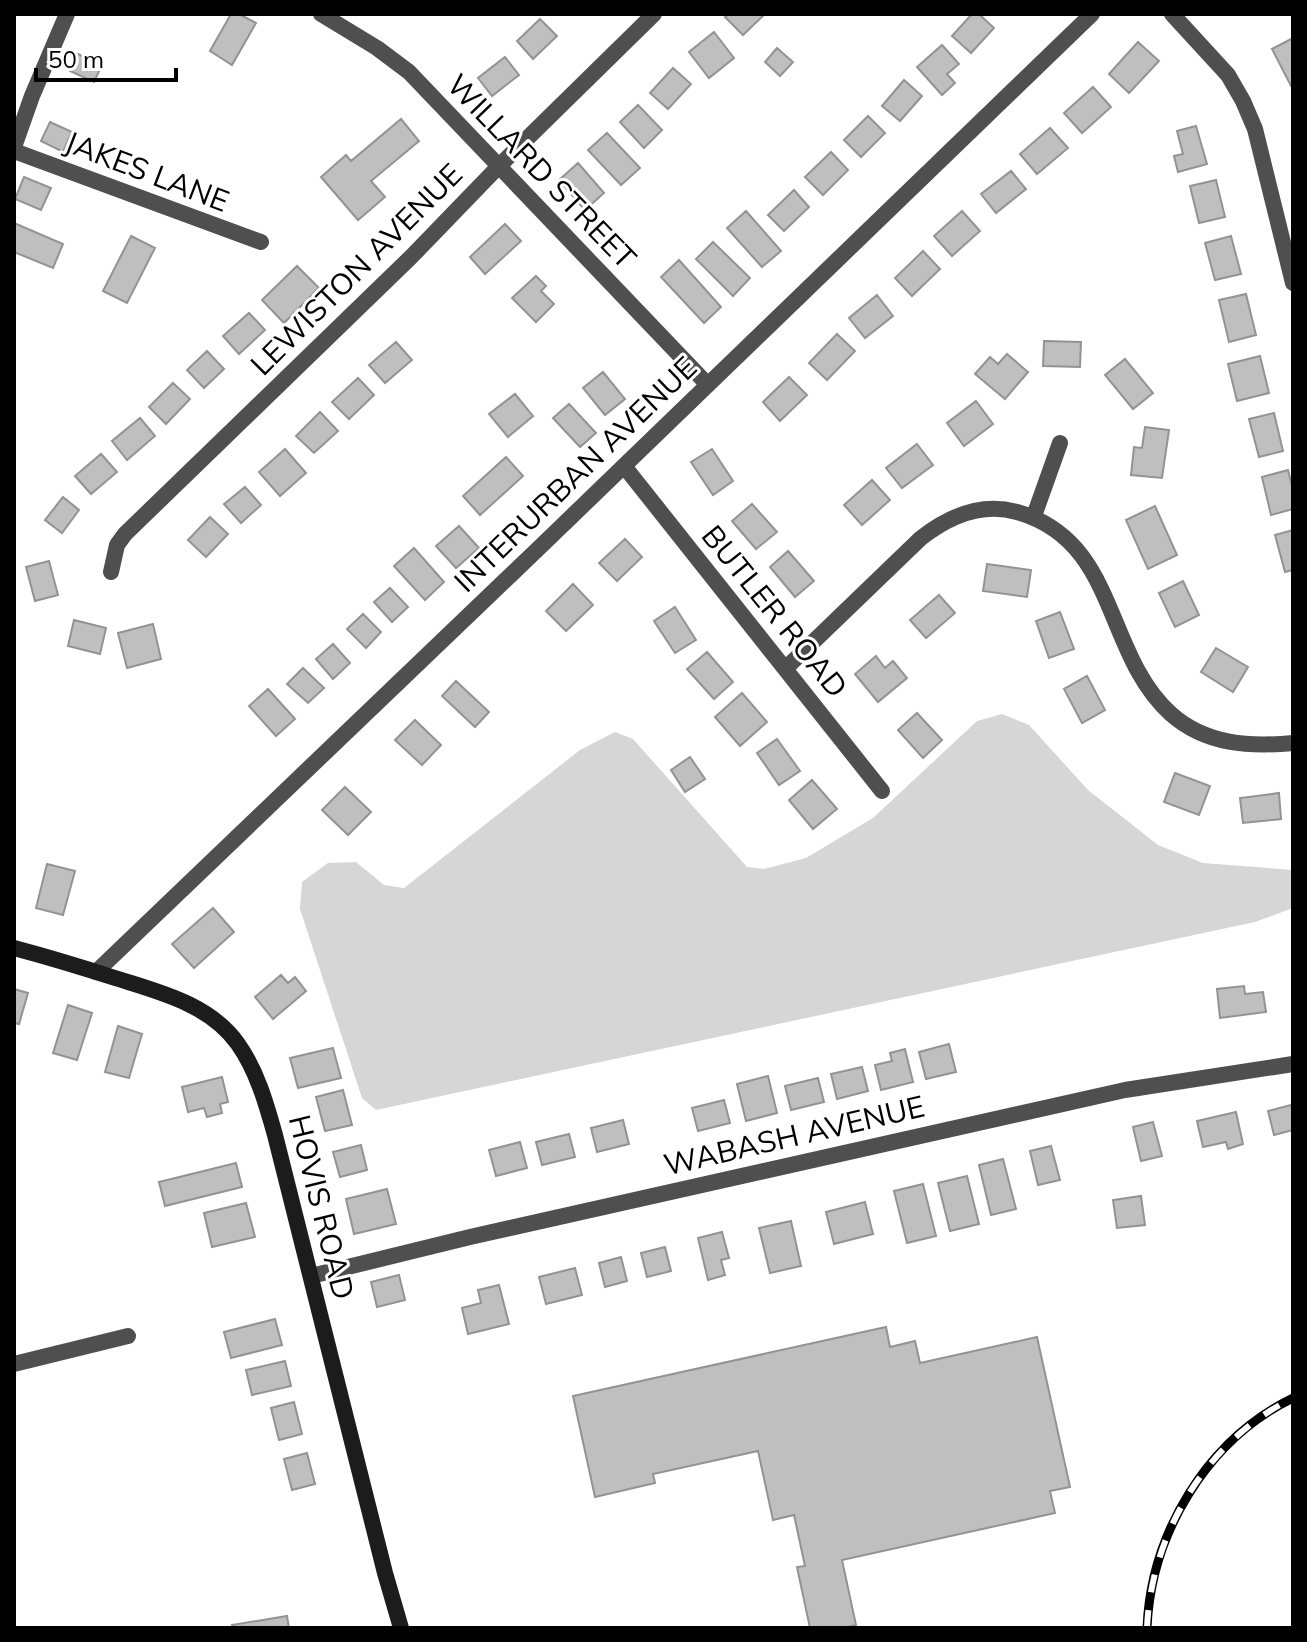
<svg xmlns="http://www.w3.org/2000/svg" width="1307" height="1642" viewBox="0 0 1307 1642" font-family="Mulish,sans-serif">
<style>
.green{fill:#d6d6d6}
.building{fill:#bfbfbf;stroke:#939393;stroke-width:2}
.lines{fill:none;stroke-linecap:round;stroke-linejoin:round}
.street{stroke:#4f4f4f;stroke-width:16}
.secondary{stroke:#1c1c1c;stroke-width:16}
.rail-casing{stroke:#000;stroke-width:9}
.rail{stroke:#fff;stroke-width:6;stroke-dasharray:18;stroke-linecap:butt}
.labels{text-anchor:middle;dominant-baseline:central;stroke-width:6;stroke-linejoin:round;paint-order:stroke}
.street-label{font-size:30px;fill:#000;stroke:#fff}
</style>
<rect width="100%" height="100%" fill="#fff"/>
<!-- green -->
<path class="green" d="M1002 714 1029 725 1088 790 1158 845 1203 863 1293 870V908L1255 922 376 1110 362 1098 300 909 302 882 328 863 356 862 384 885 404 888 580 750 615 732 633 739 747 867 764 869 806 858 873 818 977 721Z"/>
<!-- building -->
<path class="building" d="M231 14H239L256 23 232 65 210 51Z
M728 14H765L743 35 725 17Z
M972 14H979L994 28 971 53 952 36Z
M540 19 557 36 533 59 517 41Z
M714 32 734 58 709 78 689 52Z
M1293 38V85L1291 86 1272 49Z
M1138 42 1159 61 1129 93 1109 74Z
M942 45 959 64 947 74 955 83 942 95 917 67Z
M777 48 793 62 780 76 765 62Z
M78 54 102 65 94 82 70 71Z
M505 57 519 75 492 96 478 78Z
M673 68 691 84 668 109 650 93Z
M904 80 922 96 900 121 882 106Z
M1093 87 1111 107 1082 133 1064 113Z
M638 105 662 130 644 148 620 122Z
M868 116 885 133 861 157 844 140Z
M401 119 419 141 371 181 385 197 358 220 321 177 346 155 351 161Z
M50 122 72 132 63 152 41 141Z
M1196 126 1207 164 1178 172 1174 156 1183 154 1177 131Z
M1050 128 1068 148 1037 174 1020 154Z
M607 133 640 168 621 185 588 150Z
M831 152 848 170 823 195 805 177Z
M578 163 604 193 585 210 559 180Z
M1011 171 1026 189 996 213 981 194Z
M24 177 51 188 41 210 15 199Z
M1216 180 1225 217 1199 223 1190 186Z
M794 190 809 207 784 231 768 215Z
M746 211 781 251 762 267 727 228Z
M962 211 980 231 952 256 934 236Z
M14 223 63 244 53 268 14 252Z
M505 224 521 241 485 274 470 257Z
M131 236 155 248 127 303 103 291Z
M1231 236 1241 274 1215 280 1205 243Z
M713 242 750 278 733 296 696 259Z
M923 251 940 269 912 296 895 278Z
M679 260 721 307 704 323 661 277Z
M297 266 319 288 284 323 262 300Z
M536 276 546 286 541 291 554 304 536 322 512 298Z
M1246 294 1256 335 1229 342 1219 300Z
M877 295 893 316 865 338 849 318Z
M249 313 265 330 239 354 223 336Z
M837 334 855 351 827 380 809 363Z
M1044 341 1081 342 1080 367 1043 366Z
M396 342 412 360 385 383 369 365Z
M207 351 224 369 204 388 187 370Z
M1007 354 1028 372 1005 399 975 374 990 357 998 364Z
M1260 356 1269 393 1237 401 1228 364Z
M1125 359 1153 393 1133 409 1105 375Z
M603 372 625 399 605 415 583 388Z
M789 377 807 395 780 421 763 402Z
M358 378 374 395 349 419 332 402Z
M173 383 190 399 166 424 149 407Z
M515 394 533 416 508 437 489 414Z
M976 401 993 424 964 446 947 423Z
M569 404 596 433 580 447 553 418Z
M320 412 338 431 314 453 296 436Z
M1274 413 1283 451 1259 457 1249 419Z
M140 418 155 436 127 460 112 441Z
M1145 427 1169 430 1162 478 1131 475 1134 447 1142 448Z
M917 444 933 465 902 488 886 468Z
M285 449 306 473 280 496 259 472Z
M712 449 733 481 713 495 691 462Z
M101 454 117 472 91 494 75 476Z
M506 457 523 476 480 515 463 496Z
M1288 470 1293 490V509L1271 515 1262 477Z
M872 480 890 500 862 525 844 505Z
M245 487 261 505 241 523 224 504Z
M63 497 79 510 62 533 45 520Z
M752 504 777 532 756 549 732 521Z
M1155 506 1177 555 1148 569 1126 520Z
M210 517 228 534 206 557 188 540Z
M459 526 479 548 456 568 436 546Z
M1293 530V570L1285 572 1275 535Z
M625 539 642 557 617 581 599 563Z
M414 548 444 582 425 600 394 566Z
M788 551 814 581 795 597 770 567Z
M49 561 58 595 35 601 26 567Z
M987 564 1031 570 1027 597 983 591Z
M1183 581 1199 615 1175 627 1159 593Z
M573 584 593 605 566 631 546 611Z
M390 588 408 607 392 622 374 602Z
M939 595 955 613 926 638 910 620Z
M675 607 696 640 675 653 654 621Z
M1060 612 1074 649 1049 658 1036 621Z
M363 614 381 632 366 648 347 629Z
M74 620 106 628 100 654 68 646Z
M153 624 161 659 127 668 118 633Z
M333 644 350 663 333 679 316 659Z
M1216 648 1248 667 1233 692 1201 672Z
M707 652 733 682 714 699 687 669Z
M876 656 885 668 893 661 907 678 878 702 855 674Z
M303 668 324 688 308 703 287 684Z
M1087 676 1105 710 1082 723 1064 689Z
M456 681 489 712 475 727 442 696Z
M268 689 295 719 276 736 249 706Z
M742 693 767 722 740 746 715 717Z
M917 713 942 740 923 758 898 730Z
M415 720 441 745 422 765 395 740Z
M777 739 800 771 779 785 757 753Z
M690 757 705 779 685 792 671 770Z
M1175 773 1210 786 1199 815 1164 802Z
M812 780 837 809 813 829 789 800Z
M345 787 371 812 348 835 322 810Z
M1279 793 1281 819 1243 823 1240 798Z
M47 864 75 871 63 915 36 908Z
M213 908 234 932 194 968 172 944Z
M281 975 288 983 295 977 306 991 273 1019 255 997Z
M1244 986 1245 994 1263 992 1266 1012 1220 1018 1217 989Z
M14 989 28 993 19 1024 14 1023Z
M68 1005 92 1013 77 1060 53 1053Z
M118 1026 142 1034 129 1078 105 1072Z
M949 1044 956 1072 926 1079 919 1052Z
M333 1048 341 1078 298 1088 290 1058Z
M905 1049 913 1082 881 1090 875 1065 892 1061 890 1053Z
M862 1067 868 1091 837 1099 831 1074Z
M768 1076 777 1113 746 1121 737 1084Z
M222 1077 228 1102 220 1104 222 1113 207 1117 204 1108 188 1112 182 1087Z
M818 1078 824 1102 791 1110 785 1086Z
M343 1090 352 1125 325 1131 316 1097Z
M724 1100 730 1123 698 1131 692 1108Z
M1291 1105 1293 1114V1130L1274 1135 1268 1111Z
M1236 1112 1243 1144 1228 1149 1226 1142 1203 1147 1197 1121Z
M623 1120 629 1144 597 1152 591 1128Z
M1153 1122 1162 1156 1141 1161 1133 1127Z
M569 1134 575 1157 542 1165 536 1142Z
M520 1142 527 1168 496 1176 489 1150Z
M361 1145 367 1170 340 1177 333 1152Z
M1051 1146 1060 1180 1038 1185 1030 1151Z
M1003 1159 1016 1209 991 1215 979 1165Z
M236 1163 242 1187 165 1206 159 1182Z
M967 1176 979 1224 950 1231 938 1183Z
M923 1184 936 1236 907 1243 894 1191Z
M387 1189 396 1224 354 1234 346 1199Z
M1141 1196 1145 1225 1117 1228 1113 1200Z
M865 1202 873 1234 834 1244 826 1212Z
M246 1203 255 1237 212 1247 204 1213Z
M791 1221 801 1266 770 1273 759 1228Z
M722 1232 729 1258 721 1260 725 1275 708 1280 698 1238Z
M665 1247 671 1271 647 1277 641 1253Z
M621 1257 627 1281 605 1287 599 1263Z
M575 1268 582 1295 546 1304 539 1277Z
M399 1275 405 1300 377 1307 371 1282Z
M499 1285 509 1324 468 1334 462 1308 481 1303 478 1290Z
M275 1319 282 1345 231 1358 224 1332Z
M886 1327 890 1347 915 1341 920 1363 1037 1337 1070 1487 1050 1491 1055 1513 842 1560 856 1625 843 1628H810L797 1567 805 1566 794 1515 773 1520 758 1451 653 1474 655 1483 595 1497 573 1396Z
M285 1361 291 1386 252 1395 246 1370Z
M294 1402 302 1434 279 1440 271 1408Z
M307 1453 315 1484 292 1490 284 1459Z
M287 1616 289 1628H233L232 1625Z"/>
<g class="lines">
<!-- street -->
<path class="street" d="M321 14 377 48 409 72 708 385
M1172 14 1228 75 1243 101 1255 129 1293 283
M14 147 32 96 67 14
M14 151 261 242
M624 466 882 791
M1034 516 1060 443
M111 572 117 545 125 534 411 257 499 166 654 14
M785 669 921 538C948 517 982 502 1017 512 1119 541 1103 653 1171 714 1206 745 1250 747 1293 743
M96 972 541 546 1092 14
M311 1276 470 1237 1125 1090 1293 1064
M14 1364 128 1336"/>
<!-- secondary -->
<path class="secondary" d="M14 948C48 957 81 967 115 978 159 992 210 1004 238 1044 257 1071 266 1103 275 1135L385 1573 401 1628"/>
<!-- rail casing -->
<g class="rail-casing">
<path id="rail" d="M1147 1628C1151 1533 1207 1440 1293 1398"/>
</g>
<!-- rail -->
<use href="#rail" class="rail"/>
</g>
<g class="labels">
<!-- street labels -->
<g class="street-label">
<text transform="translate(147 171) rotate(21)">JAKES LANE</text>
<text transform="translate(542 171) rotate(46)">WILLARD STREET</text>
<text transform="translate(356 269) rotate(-45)">LEWISTON AVENUE</text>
<text transform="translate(575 474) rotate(-44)">INTERURBAN AVENUE</text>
<text transform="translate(775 611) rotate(51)">BUTLER ROAD</text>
<text transform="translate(794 1135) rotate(-13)">WABASH AVENUE</text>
<text transform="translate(322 1207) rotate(76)">HOVIS ROAD</text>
</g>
</g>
<!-- border -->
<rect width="1307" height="1642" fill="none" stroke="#000000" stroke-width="32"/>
<!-- scale -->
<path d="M36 68v12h140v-12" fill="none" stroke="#000000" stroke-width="4"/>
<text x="48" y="68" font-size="24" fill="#000000" stroke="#ffffff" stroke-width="6" paint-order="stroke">50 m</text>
</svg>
